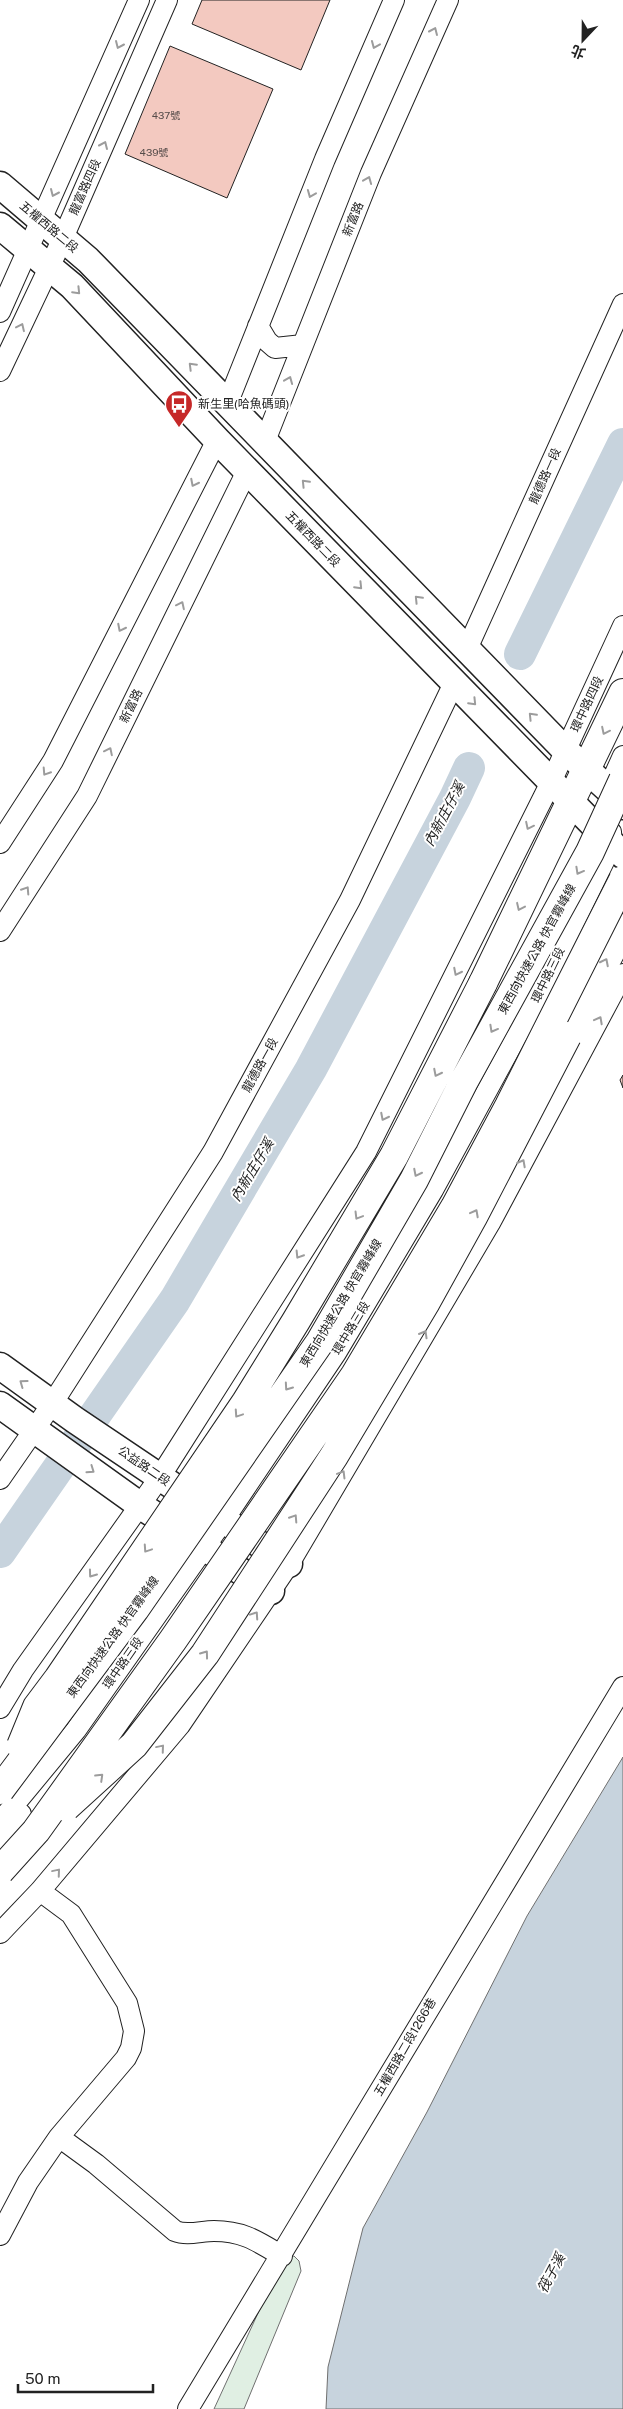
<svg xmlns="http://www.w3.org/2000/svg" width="623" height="2409" viewBox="0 0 623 2409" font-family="'Public Sans','Noto Sans TC',sans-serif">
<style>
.green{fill:#e0efe3;stroke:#6f6f6f}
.water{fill:#c7d3dd;stroke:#6f6f6f}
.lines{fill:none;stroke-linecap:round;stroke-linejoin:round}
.river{stroke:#c7d3dd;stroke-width:32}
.building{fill:#f3c9c0;stroke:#222}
.minor-casing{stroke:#222;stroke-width:22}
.major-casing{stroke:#222;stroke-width:29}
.highway-casing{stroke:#222;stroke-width:30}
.minor{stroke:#fff;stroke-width:20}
.major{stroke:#fff;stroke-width:26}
.highway{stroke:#fff;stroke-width:28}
.highway-bridge-casing{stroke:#222;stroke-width:30;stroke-linecap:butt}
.highway-bridge{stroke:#fff;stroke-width:28}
.oneway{stroke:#9c9c9c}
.labels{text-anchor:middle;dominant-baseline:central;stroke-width:4;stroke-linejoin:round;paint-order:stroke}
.number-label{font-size:10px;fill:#564c4a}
.street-label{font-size:12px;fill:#222;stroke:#fff}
.poi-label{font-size:12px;fill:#222;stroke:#fff;text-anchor:start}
.water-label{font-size:14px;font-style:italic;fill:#222;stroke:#fff}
</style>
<rect width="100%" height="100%" fill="#fff"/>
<!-- green -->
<path class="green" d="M294 2256 299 2261 301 2271 244 2409H214L281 2263 288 2257Z"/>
<!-- water -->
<path class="water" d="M623 1757V2409H326L328 2367 363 2228 427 2112 527 1916Z"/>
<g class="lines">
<!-- river -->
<path class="river" d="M520 654 623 444
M0 1552 175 1300 311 1069 455 798 469 768"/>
</g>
<!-- building -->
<path class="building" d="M202 0H330L301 70 192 24Z
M170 46 273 89 227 198 125 154Z
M623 1075V1088L620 1080Z"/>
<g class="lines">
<!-- minor casing -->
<g class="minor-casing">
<path id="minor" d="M0 312 139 0
M258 326 267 341 275 348 303 345
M0 371 63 238 167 0
M228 402 325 159 394 0
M265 441 371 173 448 0
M467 649 623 304
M608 793V789L623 756
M0 843 53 761 217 440
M0 931 87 796 247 471
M0 1479 52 1404 213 1152 350 900 454 683
M0 1708 23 1670 160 1477 366 1152 551 782 623 626
M0 1822 76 1730 223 1521 336 1353 433 1190 533 1006 612 845 611 832
M0 1840 21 1814
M40 1891 71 1914 127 2003 134 2031 131 2048 126 2058 59 2137 96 2164 175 2231C187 2236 201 2231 214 2231 243 2231 257 2241 282 2256
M0 1933 40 1891 180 1725 289 1564 490 1223 623 974
M0 2235 28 2182 59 2137
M188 2409 623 1687"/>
</g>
<!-- major casing -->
<g class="major-casing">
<path id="major" d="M0 185 88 260 566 751 608 789 623 806
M0 226 72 286 217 440 623 855
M0 1366 75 1420 289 1564
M0 1405 141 1506 271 1591"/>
</g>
<!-- highway casing -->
<g class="highway-casing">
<path id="highway" d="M483 983 623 693
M567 1036 623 928"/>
</g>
<!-- minor -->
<use href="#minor" class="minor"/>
<!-- major -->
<use href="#major" class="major"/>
<!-- highway -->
<use href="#highway" class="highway"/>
<!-- highway-bridge casing -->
<g class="highway-bridge-casing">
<path id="highway-bridge" d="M21 1746 37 1707 58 1679 246 1402 296 1321 394 1156 483 983
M0 1790 135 1609 320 1342 414 1180 464 1081 590 852 623 780
M66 1807 134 1745 205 1654 334 1456 426 1302 473 1217 567 1036
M0 1871 36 1831 173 1640 355 1375 455 1207 509 1106 623 880"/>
</g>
<!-- highway-bridge -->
<use href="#highway-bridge" class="highway-bridge"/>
</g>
<!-- one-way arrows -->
<defs><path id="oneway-chevron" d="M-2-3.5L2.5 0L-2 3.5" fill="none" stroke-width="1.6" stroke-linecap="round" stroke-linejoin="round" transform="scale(1.25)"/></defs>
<g class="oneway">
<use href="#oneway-chevron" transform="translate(434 31) rotate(-66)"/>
<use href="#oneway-chevron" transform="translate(119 45) rotate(114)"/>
<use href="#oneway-chevron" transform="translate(375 45) rotate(113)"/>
<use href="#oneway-chevron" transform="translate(104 145) rotate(-66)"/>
<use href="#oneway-chevron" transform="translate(368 180) rotate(-68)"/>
<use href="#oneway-chevron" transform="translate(54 193) rotate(114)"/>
<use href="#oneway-chevron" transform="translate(311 194) rotate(112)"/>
<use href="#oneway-chevron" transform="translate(77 291) rotate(46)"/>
<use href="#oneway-chevron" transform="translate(21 327) rotate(-65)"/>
<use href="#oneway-chevron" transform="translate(192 366) rotate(-135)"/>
<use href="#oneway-chevron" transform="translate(289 380) rotate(-68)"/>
<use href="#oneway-chevron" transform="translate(194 483) rotate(117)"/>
<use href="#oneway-chevron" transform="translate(305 483) rotate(-134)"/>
<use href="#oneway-chevron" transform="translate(359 586) rotate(46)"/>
<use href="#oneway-chevron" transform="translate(418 599) rotate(-134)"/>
<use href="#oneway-chevron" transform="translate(181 605) rotate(-64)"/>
<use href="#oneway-chevron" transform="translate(121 628) rotate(117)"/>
<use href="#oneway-chevron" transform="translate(473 702) rotate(46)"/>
<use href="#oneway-chevron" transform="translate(532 716) rotate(-134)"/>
<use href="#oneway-chevron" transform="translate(605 731) rotate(116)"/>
<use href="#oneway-chevron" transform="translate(109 751) rotate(-64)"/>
<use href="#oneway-chevron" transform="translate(46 772) rotate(123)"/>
<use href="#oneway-chevron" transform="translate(529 826) rotate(116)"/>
<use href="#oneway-chevron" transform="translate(579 871) rotate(119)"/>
<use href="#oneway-chevron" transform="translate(26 890) rotate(-57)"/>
<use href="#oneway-chevron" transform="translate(520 907) rotate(115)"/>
<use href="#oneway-chevron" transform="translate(605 962) rotate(-63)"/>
<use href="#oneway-chevron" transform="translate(457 972) rotate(117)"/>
<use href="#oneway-chevron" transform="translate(599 1020) rotate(-62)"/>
<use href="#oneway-chevron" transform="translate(493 1029) rotate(119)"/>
<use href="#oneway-chevron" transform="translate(437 1073) rotate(117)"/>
<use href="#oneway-chevron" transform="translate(384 1117) rotate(117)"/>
<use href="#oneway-chevron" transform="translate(522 1163) rotate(-62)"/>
<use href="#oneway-chevron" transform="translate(417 1173) rotate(117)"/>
<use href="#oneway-chevron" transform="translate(475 1213) rotate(-62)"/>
<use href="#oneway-chevron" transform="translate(358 1216) rotate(121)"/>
<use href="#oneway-chevron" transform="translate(299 1255) rotate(122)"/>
<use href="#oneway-chevron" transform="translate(424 1334) rotate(-60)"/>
<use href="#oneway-chevron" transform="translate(23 1383) rotate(-144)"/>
<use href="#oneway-chevron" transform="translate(288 1387) rotate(125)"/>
<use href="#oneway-chevron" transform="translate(238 1414) rotate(124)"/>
<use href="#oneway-chevron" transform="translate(91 1470) rotate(35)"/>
<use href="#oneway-chevron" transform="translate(342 1474) rotate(-59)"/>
<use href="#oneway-chevron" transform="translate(294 1518) rotate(-57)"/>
<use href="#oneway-chevron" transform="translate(147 1549) rotate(124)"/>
<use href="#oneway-chevron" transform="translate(92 1574) rotate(126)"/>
<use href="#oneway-chevron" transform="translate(255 1615) rotate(-56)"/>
<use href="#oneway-chevron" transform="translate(205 1654) rotate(-54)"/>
<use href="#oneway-chevron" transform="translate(161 1748) rotate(-50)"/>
<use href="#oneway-chevron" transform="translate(100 1777) rotate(-44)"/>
<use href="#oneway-chevron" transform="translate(57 1872) rotate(-50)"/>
</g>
<!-- icons -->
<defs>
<g id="bus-pin" transform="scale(1.4375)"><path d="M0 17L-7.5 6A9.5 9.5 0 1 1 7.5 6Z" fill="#c62828" stroke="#fff"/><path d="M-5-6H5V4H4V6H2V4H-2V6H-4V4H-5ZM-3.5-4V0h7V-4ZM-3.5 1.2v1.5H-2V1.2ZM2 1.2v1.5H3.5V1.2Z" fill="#fff"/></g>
</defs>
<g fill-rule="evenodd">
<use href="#bus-pin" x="179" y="404"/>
</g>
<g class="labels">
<!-- number labels -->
<g class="number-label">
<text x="166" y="115">437號</text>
<text x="154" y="152">439號</text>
</g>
<!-- street labels -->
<g class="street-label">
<text transform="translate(85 187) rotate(-66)">龍富路四段</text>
<text transform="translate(353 219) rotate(-68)">新富路</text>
<text transform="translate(49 227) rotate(40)">五權西路二段</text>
<text transform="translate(545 476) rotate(-66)">龍德路一段</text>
<text transform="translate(313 539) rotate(46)">五權西路二段</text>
<text transform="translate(587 704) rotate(-65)">環中路四段</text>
<text transform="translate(131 706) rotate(-64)">新富路</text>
<text transform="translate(537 949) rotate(-61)">東西向快速公路 快官霧峰線</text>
<text transform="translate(548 975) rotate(-64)">環中路三段</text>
<text transform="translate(260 1065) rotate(-61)">龍德路一段</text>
<text transform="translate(341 1303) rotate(-59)">東西向快速公路 快官霧峰線</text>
<text transform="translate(351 1328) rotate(-59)">環中路三段</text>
<text transform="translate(144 1466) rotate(34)">公益路二段</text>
<text transform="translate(113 1637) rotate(-54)">東西向快速公路 快官霧峰線</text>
<text transform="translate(123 1663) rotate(-55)">環中路三段</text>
<text transform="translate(405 2047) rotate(-60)">五權西路二段1266巷</text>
</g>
<!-- poi labels -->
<g class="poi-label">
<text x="198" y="404">新生里(哈魚碼頭)</text>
</g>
<!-- water labels -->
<g class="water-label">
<text transform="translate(444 814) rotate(-62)">內新庄仔溪</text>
<text transform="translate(252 1170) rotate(-59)">內新庄仔溪</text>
<text transform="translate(551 2273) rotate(-62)">筏子溪</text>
</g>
</g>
<!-- north arrow -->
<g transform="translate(583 40) rotate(202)" stroke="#ffffff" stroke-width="4" paint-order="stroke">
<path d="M0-4L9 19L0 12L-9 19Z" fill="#222222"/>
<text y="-8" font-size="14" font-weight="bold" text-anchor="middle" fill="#222222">北</text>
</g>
<!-- scale -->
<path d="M18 2384v8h135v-8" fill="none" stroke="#222222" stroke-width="2.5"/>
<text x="25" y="2384" font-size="15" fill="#222222" stroke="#ffffff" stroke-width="4" paint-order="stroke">50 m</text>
</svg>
